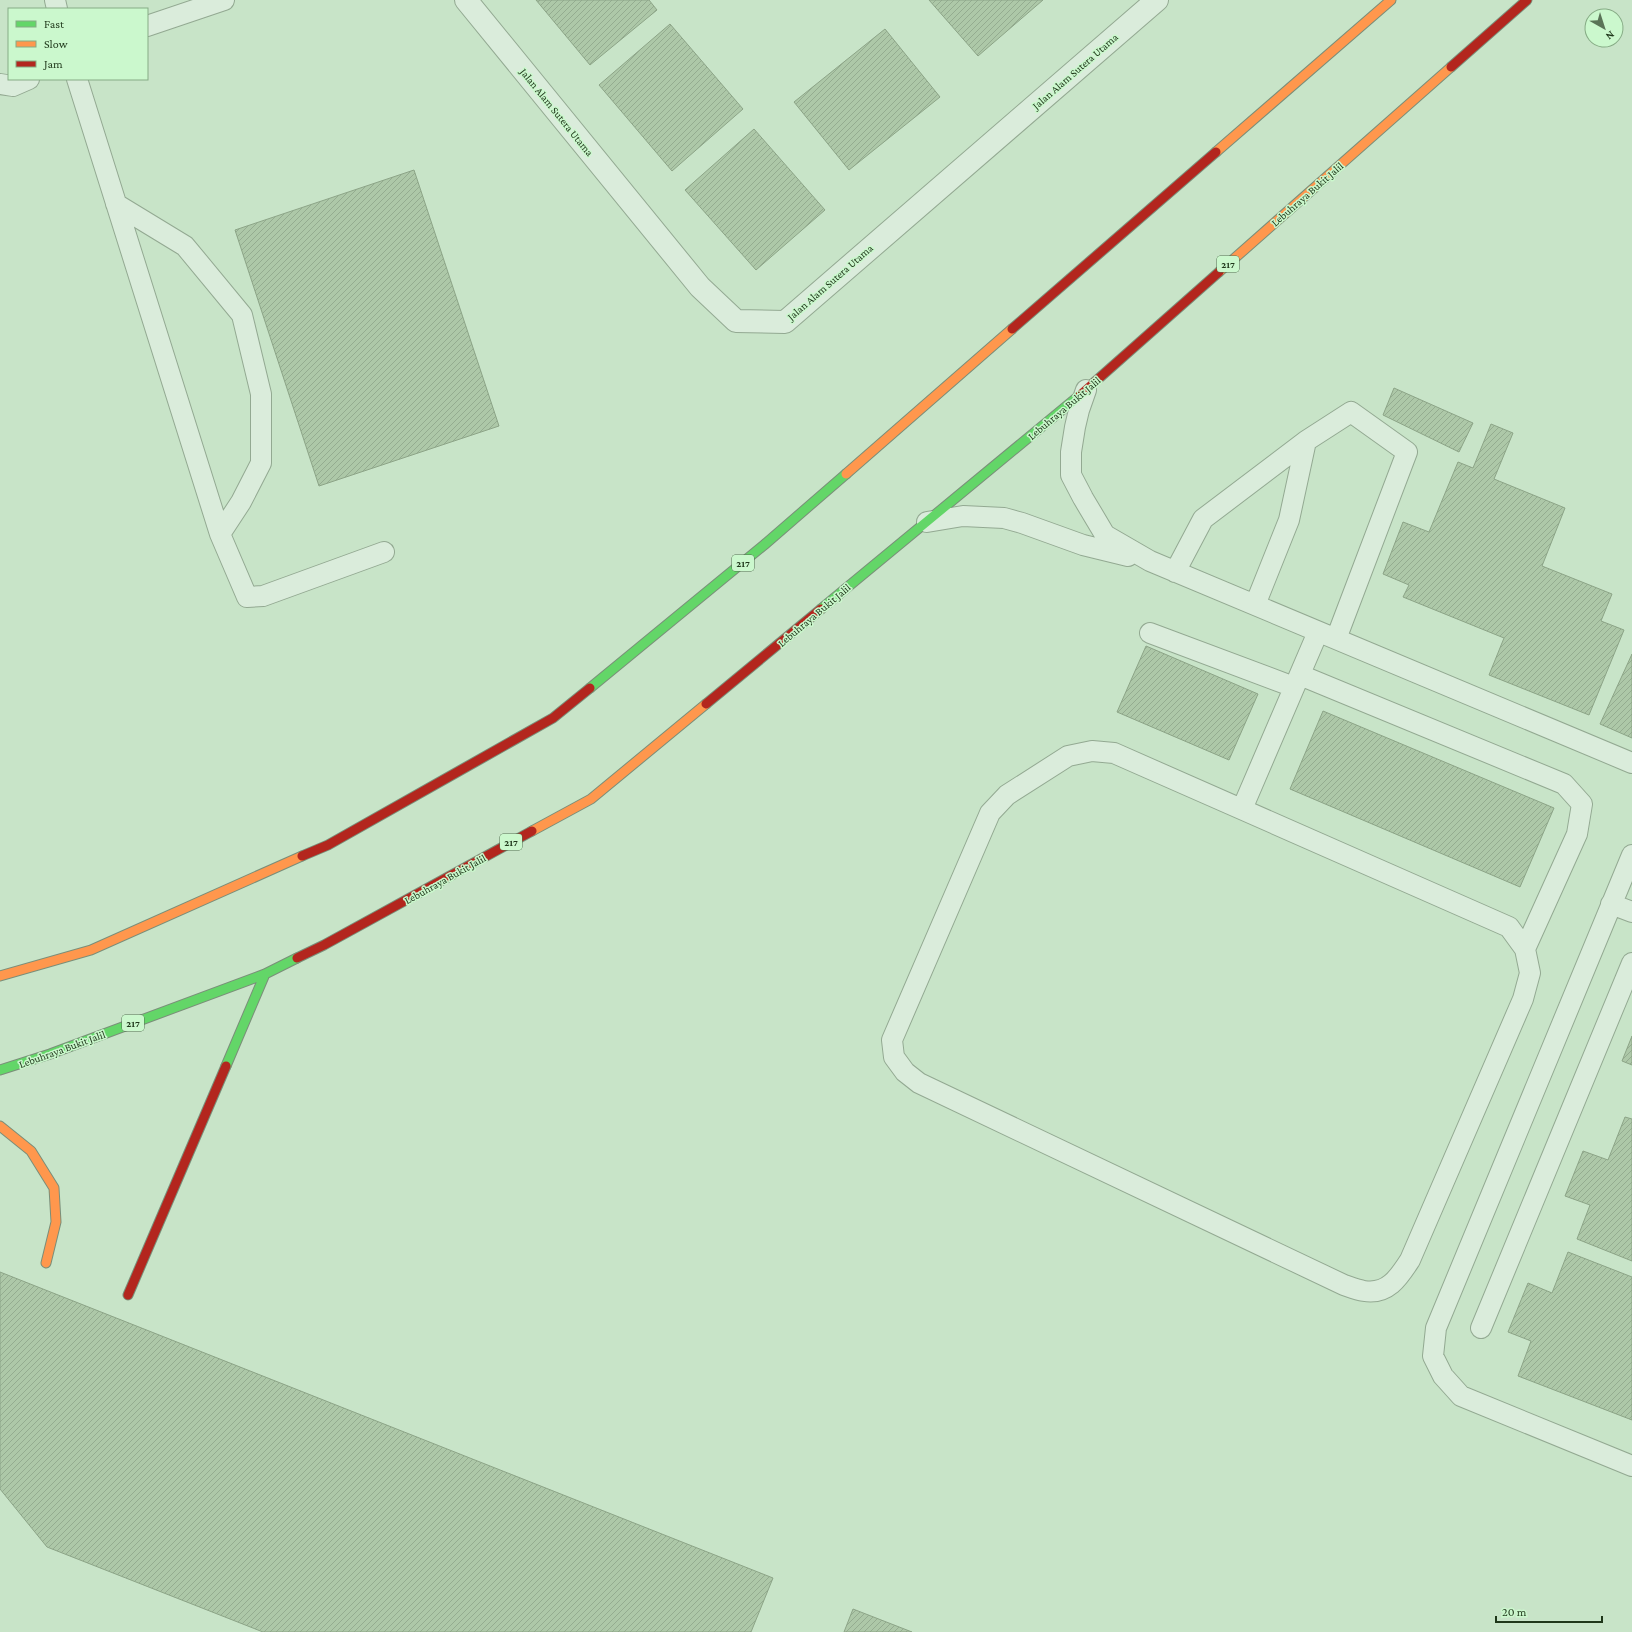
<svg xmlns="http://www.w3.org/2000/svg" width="1632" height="1632" viewBox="0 0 1632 1632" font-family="'Crimson Pro',serif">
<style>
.building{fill:url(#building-hatch);stroke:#8ca487}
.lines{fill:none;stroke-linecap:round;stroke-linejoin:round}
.lane-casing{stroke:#93a992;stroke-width:22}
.street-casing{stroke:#93a992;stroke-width:24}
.fast-casing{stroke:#7a8e79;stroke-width:11}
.slow-casing{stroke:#7a8e79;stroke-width:11}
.jam-casing{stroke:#7a8e79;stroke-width:11}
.lane{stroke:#daecdb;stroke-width:20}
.street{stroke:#daecdb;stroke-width:22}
.fast{stroke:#63d668;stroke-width:9}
.slow{stroke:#ff974d;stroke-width:9}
.jam{stroke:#b3261e;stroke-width:9}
.labels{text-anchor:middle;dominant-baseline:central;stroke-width:3;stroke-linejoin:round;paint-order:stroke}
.shield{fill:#cbf8cd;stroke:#537150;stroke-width:1}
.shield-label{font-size:10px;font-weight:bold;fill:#1f371a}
.street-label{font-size:11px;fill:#1f371a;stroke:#cbf8cd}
</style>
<defs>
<pattern id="building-hatch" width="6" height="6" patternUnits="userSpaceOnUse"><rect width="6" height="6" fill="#adc8a8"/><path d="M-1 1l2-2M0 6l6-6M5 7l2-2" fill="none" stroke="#94ac90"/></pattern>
</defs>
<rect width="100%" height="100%" fill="#c8e4c8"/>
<!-- building -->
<path class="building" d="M536 0H649L657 10 590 65Z
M929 0H1043L978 56Z
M670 24 743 109 672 171 599 85Z
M885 29 940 97 849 170 794 102Z
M754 129 825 210 756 270 685 190Z
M414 170 499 426 319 486 235 230Z
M1394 388 1473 423 1459 452 1383 415Z
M1491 424 1513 433 1494 479 1565 508 1542 566 1612 594 1601 621 1624 630 1589 715 1489 675 1504 638 1403 597 1409 585 1383 574 1403 522 1429 532 1458 462 1473 468Z
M1146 646 1258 694 1229 760 1117 712Z
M1632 654V738L1600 724Z
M1323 711 1554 808 1520 887 1290 789Z
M1632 1036V1065L1622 1061Z
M1625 1117 1632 1119V1261L1577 1239 1590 1205 1565 1196 1583 1151 1608 1160Z
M1568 1252 1632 1277V1420L1518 1376 1531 1341 1508 1332 1528 1283 1552 1293Z
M0 1272 773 1578 751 1632H263L47 1547 0 1489Z
M853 1609 912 1632H844Z"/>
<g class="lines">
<!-- lane casing -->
<g class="lane-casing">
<path id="lane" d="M55 0 57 9
M147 26 224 0
M77 79 220 534 247 597 263 596 384 552
M0 84 13 86 29 79
M116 204 185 246 242 315 261 394V463L241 502 220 534
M1086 390 1079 410 1075 427 1071 452V475L1083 498 1105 535 1150 561 1632 763
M927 522 963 516 1004 518 1022 523 1083 545 1128 556
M1175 572 1203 519 1306 441 1351 412 1407 452 1336 639
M1255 605 1289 520 1306 441
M1150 633 1294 687
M1300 675 1564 784 1582 804 1577 834 1525 949
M1092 751 1114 753 1509 927 1525 949 1530 973 1523 999 1410 1260C1399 1277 1388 1295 1364 1291 1358 1290 1350 1287 1344 1285L919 1083 905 1072 894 1057 892 1040 990 813 1007 795 1068 756Z
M1242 809 1318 632
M1632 855 1436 1328 1433 1356 1443 1376 1461 1396 1632 1466
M1611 904 1632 912
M1481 1328 1632 963"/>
</g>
<!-- street casing -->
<g class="street-casing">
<path id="street" d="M466 0 700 287 736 321 785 322 1157 0"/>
</g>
<!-- fast casing -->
<g class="fast-casing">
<path id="fast" d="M821 609 1080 395
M590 688 764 545 846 474
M226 1066 265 974
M0 1070 50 1054 265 974 297 958"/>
</g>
<!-- slow casing -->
<g class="slow-casing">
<path id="slow" d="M1216 152 1391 0
M1219 272 1451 67
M846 474 1012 329
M532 831 591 799 706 704
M0 976 91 950 302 856
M0 1126 31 1151 54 1188 56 1222 46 1263"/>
</g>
<!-- jam casing -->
<g class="jam-casing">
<path id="jam" d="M1451 67 1527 0
M1012 329 1216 152
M1080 395 1219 272
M706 704 821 609
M302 856 328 845 553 718 590 688
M297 958 324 945 532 831
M128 1295 226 1066"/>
</g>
<!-- lane -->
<use href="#lane" class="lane"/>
<!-- street -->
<use href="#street" class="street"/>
<!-- fast -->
<use href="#fast" class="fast"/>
<!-- slow -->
<use href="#slow" class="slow"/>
<!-- jam -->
<use href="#jam" class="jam"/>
</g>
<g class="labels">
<!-- shield labels -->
<g class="shield">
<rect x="1217" y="256" width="22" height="16" rx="3"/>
<rect x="732" y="555" width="22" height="16" rx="3"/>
<rect x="500" y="834" width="22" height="16" rx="3"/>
<rect x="122" y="1015" width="22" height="16" rx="3"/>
</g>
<g class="shield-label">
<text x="1228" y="264">217</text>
<text x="743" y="563">217</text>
<text x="511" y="842">217</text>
<text x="133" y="1023">217</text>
</g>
<!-- street labels -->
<g class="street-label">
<text transform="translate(1075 71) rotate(-41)">Jalan Alam Sutera Utama</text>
<text transform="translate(557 112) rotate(51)">Jalan Alam Sutera Utama</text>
<text transform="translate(1307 194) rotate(-41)">Lebuhraya Bukit Jalil</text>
<text transform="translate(830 282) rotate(-41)">Jalan Alam Sutera Utama</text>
<text transform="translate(1064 408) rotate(-40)">Lebuhraya Bukit Jalil</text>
<text transform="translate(814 615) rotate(-40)">Lebuhraya Bukit Jalil</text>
<text transform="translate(445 879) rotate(-29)">Lebuhraya Bukit Jalil</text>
<text transform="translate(62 1049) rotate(-20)">Lebuhraya Bukit Jalil</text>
</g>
</g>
<!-- legend -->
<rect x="8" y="8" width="140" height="72" fill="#cbf8cd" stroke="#86ab85"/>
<rect x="16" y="21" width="20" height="6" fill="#63d668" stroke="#86ab85"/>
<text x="44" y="28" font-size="12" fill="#1f371a">Fast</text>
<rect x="16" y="41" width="20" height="6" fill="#ff974d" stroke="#86ab85"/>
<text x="44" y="48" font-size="12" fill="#1f371a">Slow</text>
<rect x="16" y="61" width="20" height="6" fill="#b3261e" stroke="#86ab85"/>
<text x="44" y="68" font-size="12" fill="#1f371a">Jam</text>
<!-- north arrow -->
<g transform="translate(1604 28) rotate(141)"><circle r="19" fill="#cbf8cd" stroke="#86ab85"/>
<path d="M0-3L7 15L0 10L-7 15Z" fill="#5a7457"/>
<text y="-6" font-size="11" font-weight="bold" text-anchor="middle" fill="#1f371a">N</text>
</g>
<!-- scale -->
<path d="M1496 1616v6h106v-6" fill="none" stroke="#1f371a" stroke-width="2"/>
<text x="1502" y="1616" font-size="12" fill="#1f371a" stroke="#cbf8cd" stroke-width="3" paint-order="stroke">20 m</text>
</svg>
